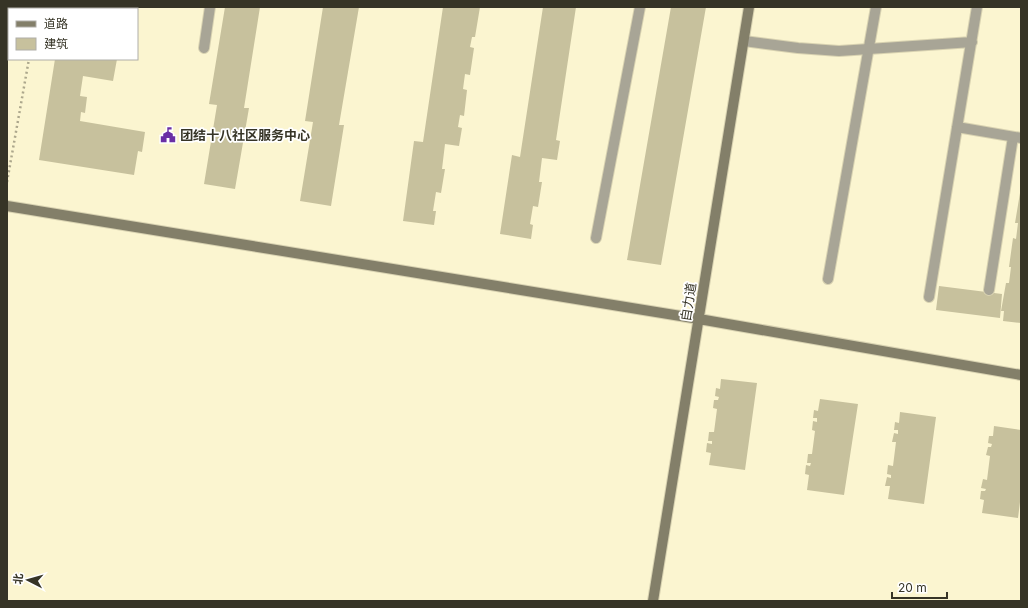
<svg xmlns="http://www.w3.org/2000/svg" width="1028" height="608" viewBox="0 0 1028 608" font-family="Inter,'Noto Sans SC',sans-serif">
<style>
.building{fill:#c7c19d}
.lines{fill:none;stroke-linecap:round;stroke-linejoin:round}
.lane-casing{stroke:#d8d2b1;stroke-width:12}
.street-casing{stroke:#d8d2b1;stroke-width:12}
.secondary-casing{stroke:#d8d2b1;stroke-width:12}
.path{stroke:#aca78c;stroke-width:2.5;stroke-dasharray:2 3;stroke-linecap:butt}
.lane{stroke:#a8a596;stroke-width:10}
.street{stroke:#a8a596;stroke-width:10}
.secondary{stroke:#837f69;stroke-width:10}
.labels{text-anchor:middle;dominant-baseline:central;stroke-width:3.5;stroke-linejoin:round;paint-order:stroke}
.poi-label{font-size:13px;font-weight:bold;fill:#363426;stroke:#fff;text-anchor:start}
.street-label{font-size:13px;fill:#363426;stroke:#fff}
</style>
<rect width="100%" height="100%" fill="#fbf5d0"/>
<!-- building -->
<path class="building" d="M63 7H109V9H63Z
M225 7H260L244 108H249L235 189 204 184 217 105 209 104Z
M323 7H359L339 125H344L331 206 300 201 313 122 305 121Z
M443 7H480L475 37H472L470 47 474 48 470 75 465 74 463 89 467 90 464 116 460 115 458 127 462 128 459 146 445 144 442 169H445L441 193 436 192 433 211H436L434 225 403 221 414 141 423 142Z
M543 7H576L556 140 560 141 557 160 542 158 539 182H542L538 207 533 206 530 224 533 225 531 239 500 234 512 155 520 157Z
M671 7H706L661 265 627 260Z
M55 59H117L113 81 83 76 80 96 87 97 85 113 81 112 80 121 145 132 142 152 138 151 134 175 39 160Z
M1020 193H1021V323L1003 321 1004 311H1001L1006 283H1009L1011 267H1009L1013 238 1016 239 1018 223H1015Z
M939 286 1002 294 1000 318 936 310Z
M721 379 757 383 745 470 709 465 711 453 706 452 707 443 712 444V441H708L709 432H714L717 409 713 408 714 400H718L719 397 715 396 716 388 720 389Z
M820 399 858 404 844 495 807 490 809 475 805 474 806 465 810 466 811 463H807L808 454H812L815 431 812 430 813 421 817 422V418H813L814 410 818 411Z
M900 412 936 417 924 504 888 499 890 486H885L887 477 891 478V475L887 474 888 465 893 466 896 442H892L894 433 898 434V430H894L895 422 899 423Z
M994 426 1021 430V494L1018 518 982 513 984 500 980 499 981 491H985L986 489 981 488 983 479 987 480 990 456 986 455 988 447H991L992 444 988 443 989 436H993Z"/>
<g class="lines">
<!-- lane casing -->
<g class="lane-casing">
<path id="lane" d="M204 48 210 7
M596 238 640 7
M828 279 876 7
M989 290 1013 137"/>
</g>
<!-- street casing -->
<g class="street-casing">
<path id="street" d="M744 41 798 48 839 51 972 42
M957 127 1021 138
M929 297 977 7"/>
</g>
<!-- secondary casing -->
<g class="secondary-casing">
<path id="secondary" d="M11 9V7
M7 33 9 21
M7 206 699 319 1021 375
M653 601 749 7"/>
</g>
<!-- path -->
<path class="path" d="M37 9 38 7
M7 182 29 59"/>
<!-- lane -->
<use href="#lane" class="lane"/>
<!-- street -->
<use href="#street" class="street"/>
<!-- secondary -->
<use href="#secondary" class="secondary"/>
</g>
<!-- icons -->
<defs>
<g id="civic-bare" transform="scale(1.2)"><path d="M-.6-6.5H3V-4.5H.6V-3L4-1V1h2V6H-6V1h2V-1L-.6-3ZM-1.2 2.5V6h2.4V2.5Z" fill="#6a2fa5" stroke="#fff" stroke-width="2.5" paint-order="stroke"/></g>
</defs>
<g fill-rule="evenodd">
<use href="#civic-bare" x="168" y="135"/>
</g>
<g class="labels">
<!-- poi labels -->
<g class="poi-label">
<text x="180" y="135">团结十八社区服务中心</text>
</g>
<!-- street labels -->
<g class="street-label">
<text transform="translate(688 302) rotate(-81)">自力道</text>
</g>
</g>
<!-- border -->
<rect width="1028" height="608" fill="none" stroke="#363426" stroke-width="16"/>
<!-- legend -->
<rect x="8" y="8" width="130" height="52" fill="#ffffff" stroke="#afaea8"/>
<rect x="16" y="21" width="20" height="6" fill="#837f69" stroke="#afaea8"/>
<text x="44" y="28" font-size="12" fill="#363426">道路</text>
<rect x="16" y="38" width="20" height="12" fill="#c7c19d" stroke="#afaea8"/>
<text x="44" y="48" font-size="12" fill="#363426">建筑</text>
<!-- north arrow -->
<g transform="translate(28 580) rotate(276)" stroke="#ffffff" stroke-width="3" paint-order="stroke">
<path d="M0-3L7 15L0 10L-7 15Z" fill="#363426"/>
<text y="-6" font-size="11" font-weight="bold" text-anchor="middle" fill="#363426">北</text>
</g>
<!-- scale -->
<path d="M892 592v6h55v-6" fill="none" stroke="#363426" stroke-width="2"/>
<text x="898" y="592" font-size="12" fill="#363426" stroke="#ffffff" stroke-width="3" paint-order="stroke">20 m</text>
</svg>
